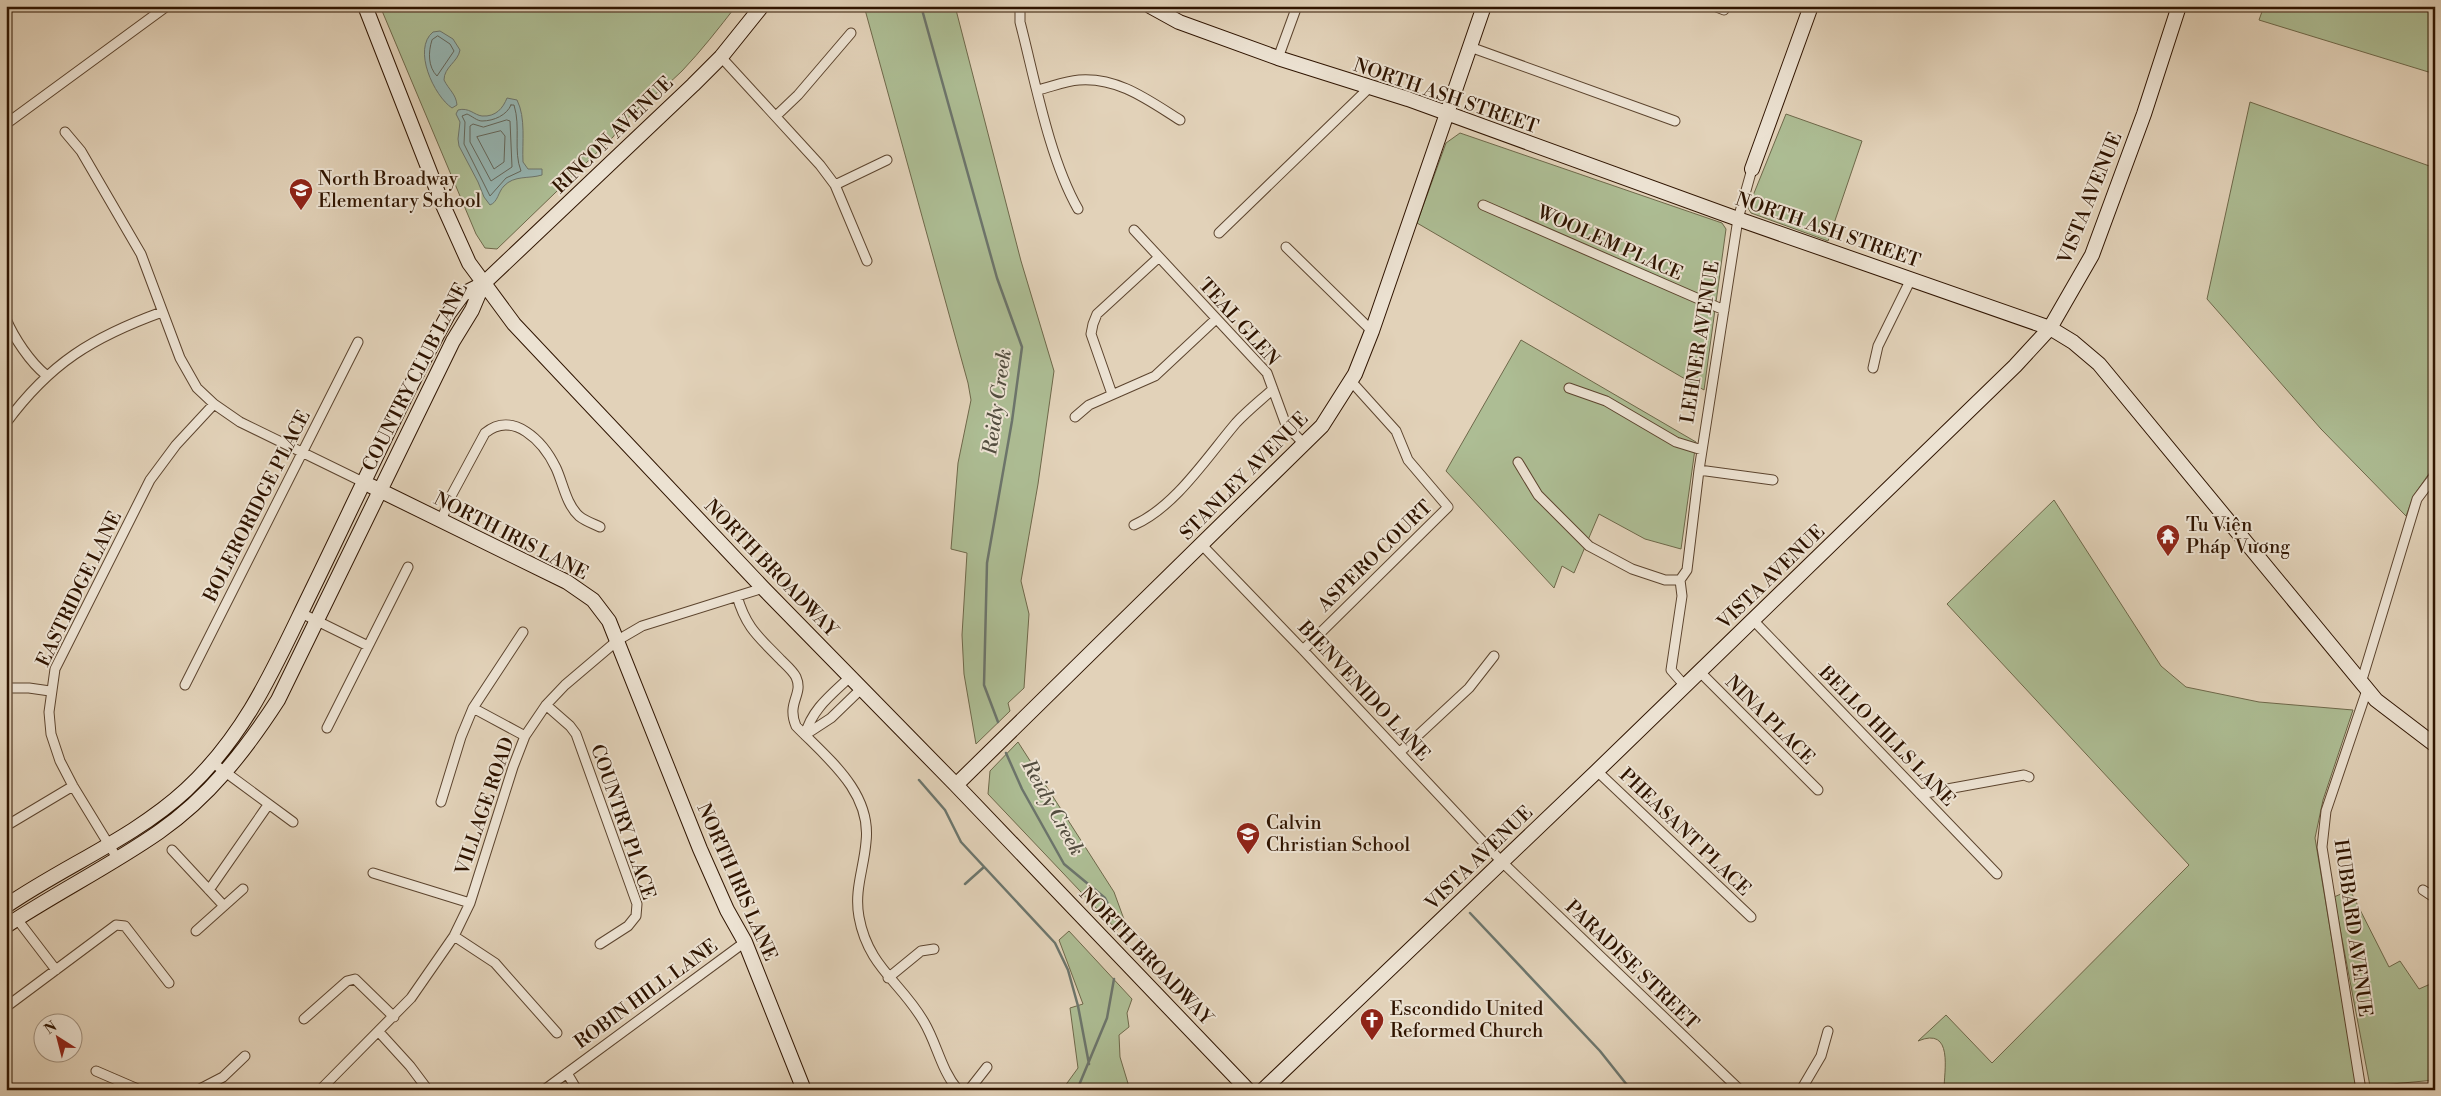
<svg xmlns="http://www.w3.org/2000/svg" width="2441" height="1096" viewBox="0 0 2441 1096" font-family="'Libre Bodoni',serif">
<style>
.green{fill:#adbd94;stroke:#6e684a}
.water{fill:#95b6b4;stroke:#6c756c}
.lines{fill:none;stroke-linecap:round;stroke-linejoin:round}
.shore{stroke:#62655a;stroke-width:1}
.stream{stroke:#6c756c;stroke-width:2.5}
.street-casing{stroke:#5c442e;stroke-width:11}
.secondary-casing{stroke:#2f1400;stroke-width:16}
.street{stroke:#ece2d2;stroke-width:9}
.secondary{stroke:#ece2d2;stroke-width:14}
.labels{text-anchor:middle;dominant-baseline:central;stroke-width:4;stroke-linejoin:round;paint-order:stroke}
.street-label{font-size:19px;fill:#2f1400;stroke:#ece2d2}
.poi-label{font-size:19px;fill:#2f1400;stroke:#ece2d2;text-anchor:start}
.water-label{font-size:20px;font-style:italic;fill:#534d3f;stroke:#ece2d2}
</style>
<rect width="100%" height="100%" fill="#e2d2b9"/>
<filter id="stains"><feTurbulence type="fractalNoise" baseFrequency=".004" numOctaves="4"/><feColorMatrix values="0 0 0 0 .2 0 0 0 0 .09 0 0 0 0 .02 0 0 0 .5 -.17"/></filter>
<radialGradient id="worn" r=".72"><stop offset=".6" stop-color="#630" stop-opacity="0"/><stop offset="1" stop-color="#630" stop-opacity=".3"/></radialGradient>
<!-- green -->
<path class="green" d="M380 6H736C719 28 701 51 682 71 659 94 631 109 613 137L497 249 485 248 476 234Z
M864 6H955L1021 261 1054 371 1038 484 1021 581 1029 614 1024 688 1008 703 1010 711 976 744 964 674 962 635 967 553 951 549 958 463 971 400 968 383Z
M2264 6H2435V74L2259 20Z
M2250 102 2435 168V465L2414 495 2406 516 2321 429 2207 299Z
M1786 114 1862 141 1828 241 1751 213 1748 208Z
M1460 133 1722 223 1726 229 1704 390 1417 223 1446 143Z
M1521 340 1696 442 1681 549 1645 539 1599 514 1574 573 1562 566 1554 588 1446 471Z
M2054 500 2161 666 2186 687 2259 702 2353 710 2323 800 2315 838 2357 1090H1944C1944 1071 1954 1026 1918 1041L1946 1015 1992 1063 2189 865 1947 604Z
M1018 742 1114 892 1125 922 1117 930 988 794 990 771Z
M2350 890 2389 967 2400 961 2419 989 2435 982V1080L2370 1086 2334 897Z
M1069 931 1132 999 1127 1013 1129 1027 1119 1035 1120 1057 1130 1090H1062L1078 1068 1070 1008 1083 1004 1059 940Z"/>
<!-- water -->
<path class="water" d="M440 31 453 39 460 50C458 62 444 67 444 80 449 90 456 94 457 105L452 108C434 96 412 49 433 32Z
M507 98 517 100C526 118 522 142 523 162L528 169H542V175C529 179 514 175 504 186 498 192 498 202 490 205L484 197 478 182 459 146 458 139 460 122 456 114 458 110C469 107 474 115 482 116 496 117 503 108 507 98Z"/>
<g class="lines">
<!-- shore -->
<path class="shore" d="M438 36 450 44 454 51 437 76C428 67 428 52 432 40Z
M511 105H514C521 127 513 151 521 171L506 178 490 196 464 144 465 122 462 116 467 114C472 116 477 121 482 121 494 121 507 115 511 105Z
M507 120 510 121 512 167 491 181 470 142V126L473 124 483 127Z
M501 131 505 136 504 162 494 169 477 137Z"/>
<!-- stream -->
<path class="stream" d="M921 6 997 278 1022 347 1012 421 987 563 984 685 998 722
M1006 753 1022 789 1064 864 1105 898 1108 904V921
M919 780 945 810 961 842 1055 943 1068 970 1078 1006 1089 1064
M965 884 984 867
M1470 913 1600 1051 1631 1090
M1077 1090 1107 1018 1114 979"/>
<!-- street casing -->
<g class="street-casing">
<path id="street" d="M1020 6V22C1035 80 1049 158 1078 209
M1714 6 1724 10
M1470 47 1675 121
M721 57 820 165 835 185 867 261
M1278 58 1297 6
M1038 90C1051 87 1065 81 1079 80 1118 77 1148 100 1180 120
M776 116 798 95 851 33
M6 124 167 6
M65 132 81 151 141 254 180 358 197 388 214 404 240 422 365 483
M835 185 887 160
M1483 205 1724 310
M1134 230 1267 373 1286 425 1304 444
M1219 233 1369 88
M1286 247 1372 331
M6 319C14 338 30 362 46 375
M1873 368 1878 346 1911 279
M1569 388 1606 401 1676 442 1702 450
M1112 394 1091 334 1093 324 1097 314 1158 258
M1075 417 1089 405 1155 376 1216 319
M6 423C50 363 93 337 162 312
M1518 462 1538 495 1589 546 1632 569 1665 580H1680
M1699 470 1773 480
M441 521 450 498 485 433C513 410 543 441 556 468 563 483 566 504 579 516 585 521 594 524 600 527
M1134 525C1175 507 1207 457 1236 423 1247 411 1261 400 1273 389
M1201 544 1303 650 1502 862 1740 1090
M1680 580 1687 570 1699 470 1738 219 1752 169
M1680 580 1682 596 1671 670 1685 686
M737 596C746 628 759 637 781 660 786 665 793 671 796 677 804 695 786 702 796 726 827 758 872 792 866 842 864 868 854 890 859 917 868 967 901 982 924 1022 937 1044 941 1070 958 1090
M301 613 368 646
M1753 620 1997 874
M1303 650 1448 507 1408 460 1396 431 1350 380
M1700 672 1818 790
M2361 683 2417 499 2435 475
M185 685 358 342
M6 688H29L50 691
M546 705 570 726 576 734 637 904 636 916 628 926 600 944
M473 708 525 736
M327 728 408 567
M805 735C812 709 831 695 850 677
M805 735 831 718 861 689
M1400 752 1469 688 1494 656
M213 763 293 822
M1597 771 1751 917
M1920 794 2024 775 2029 777
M441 802 461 737 473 708 523 632
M6 826 73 786
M172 850 224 906
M117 858 73 786 60 761 51 734 49 712 55 669 150 480 176 445 214 404
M373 873 470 903
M209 890 268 805
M2423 890 2435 898
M17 919 56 970
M196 931 243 889
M454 936 495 963 557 1033
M888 978 921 951 934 949
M6 1007 116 925 125 926 169 983
M304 1019 347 981 355 979 394 1017
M379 1032 410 1066 428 1090
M96 1071 140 1090
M567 1073 577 1090
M6 1088 9 1090
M198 1090 223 1077 245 1056
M320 1090 411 998 454 936 470 903 513 767 525 736 546 705 565 685 618 640 642 626 763 588
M544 1090 745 942
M969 1090 987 1067
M1801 1090 1821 1056 1828 1031
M2361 1090 2322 847 2326 811 2367 690"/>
</g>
<!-- secondary casing -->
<g class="secondary-casing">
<path id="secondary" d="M365 6 442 203 469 263 514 324 763 588 956 785 1248 1090
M1150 6 1179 22 1278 58 1408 99 1738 219 2050 328 2073 342 2099 364 2376 700 2435 745
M1752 169 1811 6
M371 486 567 582 593 600 609 621 700 849 727 910 745 942 804 1090
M956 785 1322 426 1355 374 1372 331 1484 6
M6 906C64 866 134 838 186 790 247 733 274 668 310 594 356 500 399 404 449 313L463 294 483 284 693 85 721 57 762 6
M6 926C56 893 110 866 159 832 209 797 245 751 278 700L453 341 472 310 483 284
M1263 1090 1597 771 2015 366 2050 328 2092 255 2144 114 2179 6"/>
</g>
<!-- street -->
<use href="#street" class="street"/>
<!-- secondary -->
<use href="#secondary" class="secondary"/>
</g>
<!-- icons -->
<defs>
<g id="school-pin" transform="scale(1.25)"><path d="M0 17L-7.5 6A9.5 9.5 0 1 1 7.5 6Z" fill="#8f2418" stroke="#ece2d2"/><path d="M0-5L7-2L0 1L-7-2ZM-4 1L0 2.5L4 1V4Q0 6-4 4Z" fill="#fff"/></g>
<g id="temple-pin" transform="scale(1.25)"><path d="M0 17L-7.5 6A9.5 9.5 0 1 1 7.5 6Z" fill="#8f2418" stroke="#ece2d2"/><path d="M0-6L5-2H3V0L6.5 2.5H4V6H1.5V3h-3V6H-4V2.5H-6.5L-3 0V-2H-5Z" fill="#fff"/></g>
<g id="church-pin" transform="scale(1.25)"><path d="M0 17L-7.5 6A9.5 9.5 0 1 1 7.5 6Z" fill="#8f2418" stroke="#ece2d2"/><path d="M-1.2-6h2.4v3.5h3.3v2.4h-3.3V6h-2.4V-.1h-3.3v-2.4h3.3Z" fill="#fff"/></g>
</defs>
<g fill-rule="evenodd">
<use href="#school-pin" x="301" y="190"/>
<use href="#temple-pin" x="2168" y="536"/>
<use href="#school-pin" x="1248" y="834"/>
<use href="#church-pin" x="1372" y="1020"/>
</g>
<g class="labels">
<!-- street labels -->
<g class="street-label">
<text transform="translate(1446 96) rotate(19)">NORTH ASH STREET</text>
<text transform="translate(613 135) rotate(-44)">RINCON AVENUE</text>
<text transform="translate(2090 198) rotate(-68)">VISTA AVENUE</text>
<text transform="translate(1828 230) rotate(19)">NORTH ASH STREET</text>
<text transform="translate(1610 243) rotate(24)">WOOLEM PLACE</text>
<text transform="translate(1239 322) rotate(48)">TEAL GLEN</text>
<text transform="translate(1700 342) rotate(-81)">LEHNER AVENUE</text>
<text transform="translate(415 377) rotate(-63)">COUNTRY CLUB LANE</text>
<text transform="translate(1244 476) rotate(-45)">STANLEY AVENUE</text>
<text transform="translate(257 506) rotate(-63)">BOLERORIDGE PLACE</text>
<text transform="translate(511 536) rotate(27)">NORTH IRIS LANE</text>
<text transform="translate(1375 556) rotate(-44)">ASPERO COURT</text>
<text transform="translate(771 568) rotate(46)">NORTH BROADWAY</text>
<text transform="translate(1771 577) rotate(-44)">VISTA AVENUE</text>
<text transform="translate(79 589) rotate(-64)">EASTRIDGE LANE</text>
<text transform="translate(1364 691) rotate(47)">BIENVENIDO LANE</text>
<text transform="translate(1770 720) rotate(45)">NINA PLACE</text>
<text transform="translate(1887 736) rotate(46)">BELLO HILLS LANE</text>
<text transform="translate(485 806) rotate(-71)">VILLAGE ROAD</text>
<text transform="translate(623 822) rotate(71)">COUNTRY PLACE</text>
<text transform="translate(1685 832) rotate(44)">PHEASANT PLACE</text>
<text transform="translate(1479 858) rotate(-44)">VISTA AVENUE</text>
<text transform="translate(737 882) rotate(66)">NORTH IRIS LANE</text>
<text transform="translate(2353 928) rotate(82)">HUBBARD AVENUE</text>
<text transform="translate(1146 956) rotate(46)">NORTH BROADWAY</text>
<text transform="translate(1632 965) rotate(44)">PARADISE STREET</text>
<text transform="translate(646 994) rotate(-36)">ROBIN HILL LANE</text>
</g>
<!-- poi labels -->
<g class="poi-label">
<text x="318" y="179">North Broadway<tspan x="318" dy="22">Elementary School</tspan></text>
<text x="2186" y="525">Tu Viện<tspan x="2186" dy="22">Pháp Vương</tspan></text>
<text x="1266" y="823">Calvin<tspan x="1266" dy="22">Christian School</tspan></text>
<text x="1390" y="1009">Escondido United<tspan x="1390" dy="22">Reformed Church</tspan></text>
</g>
<!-- water labels -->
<g class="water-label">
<text transform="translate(998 402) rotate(-82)">Reidy Creek</text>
<text transform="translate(1052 808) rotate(61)">Reidy Creek</text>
</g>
</g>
<!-- margin -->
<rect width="2441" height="1096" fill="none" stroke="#e2d2b9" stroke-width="25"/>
<rect x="8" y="8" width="2426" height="1081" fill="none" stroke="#2f1400" stroke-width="2.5"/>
<rect x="12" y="12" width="2416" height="1071" fill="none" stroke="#2f1400"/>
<!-- north arrow -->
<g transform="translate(58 1038) rotate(324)"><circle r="24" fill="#ece2d2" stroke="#a0907e"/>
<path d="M0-4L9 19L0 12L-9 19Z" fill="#8f2418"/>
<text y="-8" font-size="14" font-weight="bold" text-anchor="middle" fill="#2f1400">N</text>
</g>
<rect width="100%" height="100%" filter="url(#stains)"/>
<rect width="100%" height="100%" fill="url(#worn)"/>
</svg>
